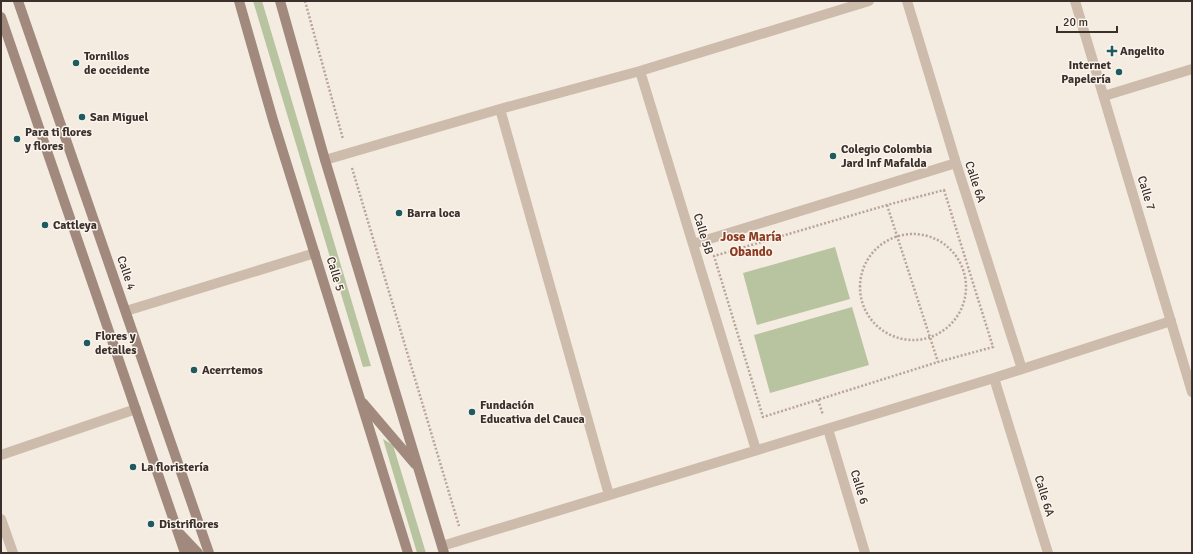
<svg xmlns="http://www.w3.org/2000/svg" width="1193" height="554" viewBox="0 0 1193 554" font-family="Signika,sans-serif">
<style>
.green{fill:#b8c4a0}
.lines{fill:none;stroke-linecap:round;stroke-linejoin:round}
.path{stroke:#b9a596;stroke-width:2.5;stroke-dasharray:2 2;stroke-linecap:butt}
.minor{stroke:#cdbbac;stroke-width:10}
.tertiary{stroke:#cdbbac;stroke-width:10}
.secondary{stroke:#a18a7d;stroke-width:10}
.poi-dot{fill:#1f5a5e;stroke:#fbf5ee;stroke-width:1.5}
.labels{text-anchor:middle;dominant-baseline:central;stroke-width:3;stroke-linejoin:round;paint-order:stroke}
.poi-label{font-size:12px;font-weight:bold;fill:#3b302b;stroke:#fbf5ee;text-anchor:start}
.street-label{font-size:12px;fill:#3b302b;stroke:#fbf5ee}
.neighbourhood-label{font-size:13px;font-weight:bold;fill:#8c3b22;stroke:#fbf5ee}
</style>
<rect width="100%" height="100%" fill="#f4ebe1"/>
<!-- green -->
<path class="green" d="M253 1H262L371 366 363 367Z
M835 247 850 299 757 325 743 273Z
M852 307 869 365 770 393 754 335Z
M383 439 393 445 426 553H417Z"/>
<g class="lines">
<!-- path -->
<path class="path" d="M305 1 343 139
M352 168 459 526
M944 190 993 347 938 362 763 417 714 256 887 205Z
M887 205 938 362
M860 287a53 53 0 1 1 106 0a53 53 0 1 1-106 0Z
M818 400 823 415"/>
<!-- minor -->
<path class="minor" d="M907 1 956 163 1022 369
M640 71 756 450
M1104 96 1192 69
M500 109 609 495
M325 160 500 109 640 71 869 1
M693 244 956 163
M126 311 315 253
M994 378 1048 553
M828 429 865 553
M1 455 136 409
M1 519 13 553
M442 546 994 378 1171 321"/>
<!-- tertiary -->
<path class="tertiary" d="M1075 1 1192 392"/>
<!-- secondary -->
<path class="secondary" d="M18 1 209 553
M239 1 273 120 408 553
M280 1 325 160 444 553
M1 17 185 553
M363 403 415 464
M180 534 198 553"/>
</g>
<!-- markers -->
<g class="poi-dot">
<path d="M1110 45h4v4h4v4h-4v4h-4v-4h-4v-4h4z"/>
<circle cx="76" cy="63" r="4"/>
<circle cx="1119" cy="72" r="4"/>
<circle cx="82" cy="117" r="4"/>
<circle cx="17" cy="139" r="4"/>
<circle cx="833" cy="156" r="4"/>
<circle cx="399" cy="213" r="4"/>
<circle cx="45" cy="225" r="4"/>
<circle cx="87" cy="343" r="4"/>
<circle cx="194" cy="370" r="4"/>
<circle cx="472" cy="412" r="4"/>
<circle cx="133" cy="467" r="4"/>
<circle cx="151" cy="524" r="4"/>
</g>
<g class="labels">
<!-- poi labels -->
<g class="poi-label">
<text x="1120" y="51">Angelito</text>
<text x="84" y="56">Tornillos<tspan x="84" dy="14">de occidente</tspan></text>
<text x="1111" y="65" text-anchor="end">Internet<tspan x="1111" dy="14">Papelería</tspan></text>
<text x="90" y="117">San Miguel</text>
<text x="25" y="132">Para ti flores<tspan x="25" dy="14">y flores</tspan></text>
<text x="841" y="149">Colegio Colombia<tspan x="841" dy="14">Jard Inf Mafalda</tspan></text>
<text x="407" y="213">Barra loca</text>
<text x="53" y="225">Cattleya</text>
<text x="95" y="336">Flores y<tspan x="95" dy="14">detalles</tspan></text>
<text x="202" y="370">Acerrtemos</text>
<text x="480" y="405">Fundación<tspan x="480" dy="14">Educativa del Cauca</tspan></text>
<text x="141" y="467">La floristería</text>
<text x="159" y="524">Distriflores</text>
</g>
<!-- street labels -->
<g class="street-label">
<text transform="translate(975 182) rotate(72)">Calle 6A</text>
<text transform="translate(1146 193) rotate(73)">Calle 7</text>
<text transform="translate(703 234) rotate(73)">Calle 5B</text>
<text transform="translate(126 273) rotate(71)">Calle 4</text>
<text transform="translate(335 274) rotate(73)">Calle 5</text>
<text transform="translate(859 487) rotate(73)">Calle 6</text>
<text transform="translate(1044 496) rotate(73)">Calle 6A</text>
</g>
<!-- neighbourhood labels -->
<g class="neighbourhood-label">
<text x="751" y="237">Jose María<tspan x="751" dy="15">Obando</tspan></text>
</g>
</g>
<!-- border -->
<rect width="1193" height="554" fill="none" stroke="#3b302b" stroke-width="4"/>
<!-- scale -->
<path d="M1057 26v6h60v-6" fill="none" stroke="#3b302b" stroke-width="2"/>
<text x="1063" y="26" font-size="12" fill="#3b302b" stroke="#fbf5ee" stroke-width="3" paint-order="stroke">20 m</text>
</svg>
